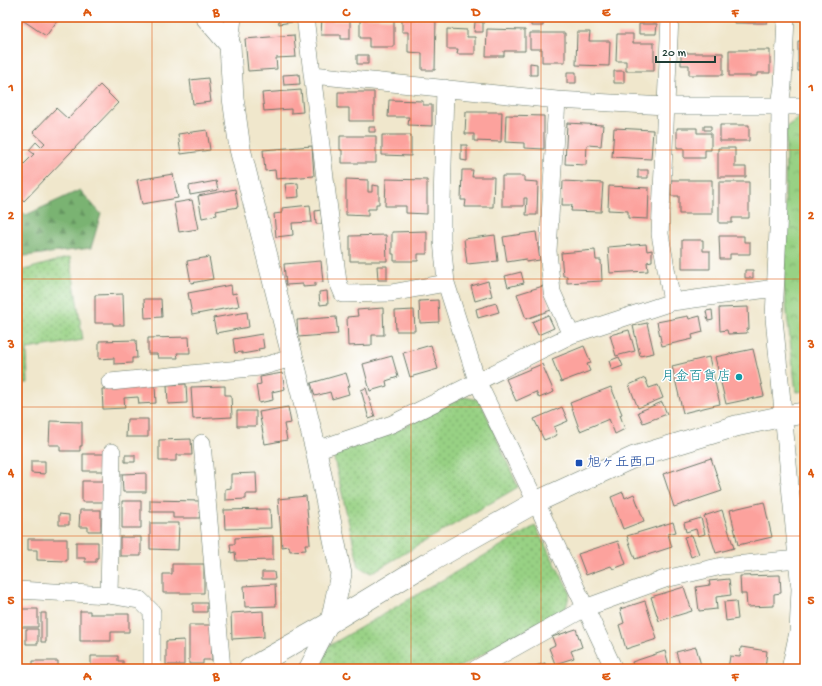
<svg xmlns="http://www.w3.org/2000/svg" width="822" height="686" viewBox="0 0 822 686" font-family="'Gochi Hand','Klee One',sans-serif">
<style>
.grass{fill:url(#grass-dots);stroke:#5c875c}
.forest{fill:url(#forest-firs);stroke:#4c7853}
.park{fill:url(#park-crowns);stroke:#5c875c}
.building{fill:#fca29d}
.lines{fill:none;stroke-linecap:round;stroke-linejoin:round}
.minor-casing{stroke:#687869;stroke-width:18}
.tertiary-casing{stroke:#687869;stroke-width:22}
.minor{stroke:#fff;stroke-width:17}
.tertiary{stroke:#fff;stroke-width:21}
.grid{fill:none;stroke:#de580e;stroke-width:1;stroke-opacity:0.55}
.culture-dot{fill:#0f9aa8;stroke:#fff;stroke-width:1.5}
.transit-dot{fill:#1a4fb4;stroke:#fff;stroke-width:1.5}
.labels{text-anchor:middle;dominant-baseline:central;stroke-width:3;stroke-linejoin:round;paint-order:stroke}
.culture-label{font-size:14px;fill:#0d838f;stroke:#fff;text-anchor:end}
.transit-label{font-size:14px;fill:#164399;stroke:#fff;text-anchor:start}
.neatline{fill:none;stroke:#de580e;stroke-width:1.5}
.grid-label{font-size:13px;text-anchor:middle;font-weight:bold;fill:#de580e}
</style>
<defs>
<pattern id="grass-dots" width="8" height="8" patternUnits="userSpaceOnUse"><rect width="8" height="8" fill="#98d184"/><path d="M2 2h.1M6 6h.1" fill="none" stroke="#7bab6d" stroke-width="1.8" stroke-linecap="round"/></pattern>
<pattern id="forest-firs" width="22" height="20" patternUnits="userSpaceOnUse"><rect width="22" height="20" fill="#7ab372"/><path d="M5 1l3.5 6h-7zM16 11l3.5 6h-7z" fill="#63935e"/></pattern>
<pattern id="park-crowns" width="20" height="18" patternUnits="userSpaceOnUse"><rect width="20" height="18" fill="#98d184"/><path d="M2 6a3 3 0 1 1 6 0M12 15a3 3 0 1 1 6 0" fill="none" stroke="#7bab6d"/></pattern>
</defs>
<rect width="100%" height="100%" fill="#fff"/>
<filter id="ink" filterUnits="userSpaceOnUse"><feTurbulence type="fractalNoise" baseFrequency=".025" numOctaves="2"/><feDisplacementMap in="SourceGraphic" scale="8" xChannelSelector="R" yChannelSelector="G"/><feConvolveMatrix kernelMatrix="1 2 1 2 8 2 1 2 1" color-interpolation-filters="sRGB"/></filter>
<filter id="wash" filterUnits="userSpaceOnUse"><feTurbulence type="fractalNoise" baseFrequency=".012" numOctaves="4" result="noise"/><feDisplacementMap in="SourceGraphic" scale="16" xChannelSelector="R" yChannelSelector="G"/><feGaussianBlur stdDeviation="0.9" result="paint"/><feColorMatrix in="noise" values="0 0 0 0 0 0 0 0 0 0 0 0 0 0 0 0 0 1.4 0 .05"/><feComposite in="paint" operator="in"/></filter>
<g filter="url(#wash)">
<rect width="100%" height="100%" fill="#f0e7cc"/>
<!-- grass -->
<path class="grass" d="M70 257 83 340 27 349 28 383H17V272Z
M463 397 480 400 518 487 371 573 359 567 333 454 390 434Z
M535 526 570 592 566 608 456 669H321L327 647Z"/>
<!-- forest -->
<path class="forest" d="M80 190 101 214 91 248 17 257V207L26 215Z"/>
<!-- park -->
<path class="park" d="M800 117H805V391L796 392 784 287 786 127Z"/>
<g id="blocks">
<!-- building -->
<path class="building" d="M18 17H60L46 36Z
M278 17H292V22L279 24Z
M322 17H332V21H350V39H341V35H321Z
M360 17 394 19V47H369V38H360Z
M531 17H543V26H531Z
M734 17H767V23H734Z
M402 18H436L435 70H422V53L408 52V32H402Z
M475 22H483V32H474Z
M639 24H657L656 34H639Z
M447 29 467 30V37H475V54H457L458 49H447Z
M487 29 525 30V51H504V56H486Z
M577 32H590L589 41H610L609 66 576 65Z
M530 33H565V62H542V49H530Z
M617 34H633V43H654V71H626V61H616Z
M294 35 296 57 276 58 277 69 248 71 245 39Z
M798 41H805V71H798Z
M729 50H770V73H757V76H729Z
M681 53H723V75H689V65H681Z
M357 55H368V64H357Z
M530 63 537 64V75H530Z
M614 71H624V83H614Z
M567 72H576V83H567Z
M299 74 300 84 284 85 283 75Z
M801 74H805V83H801Z
M208 78 211 102 193 104 190 80Z
M100 85 118 103 24 201 17 194V171L34 154 29 150 36 142 41 147 45 143 33 132 56 108 68 119Z
M301 90 303 112 291 113V109L264 111 262 93Z
M338 92H374V121H349V108H338Z
M389 100 423 101V105H432V126L408 125 409 117H388Z
M466 112H502L501 142 474 141V134H465Z
M506 115 544 116V149L524 148V143L505 142Z
M567 123 603 125 601 146 587 145 586 165 565 164Z
M720 125H749V141H720Z
M704 126H711V130H704Z
M369 127H375V132H369Z
M614 128 653 130 651 159 612 157Z
M677 128H697V133H711V150H705V158H684V148H677Z
M207 130 210 150 181 154 178 134Z
M382 135H411V156L382 155Z
M340 136H376V163H342V150H340Z
M461 145H467V161L461 160Z
M312 146 314 176 276 179 275 170 265 171 263 150Z
M718 148H735V167H746V177H718Z
M462 170H473L472 177H494L493 207H465L466 200H461Z
M638 170H648V178H638Z
M173 174 178 198 142 204 137 180Z
M502 176H524V181L538 182 537 215H526L527 198H524V206H502Z
M346 179 368 180V192H372V185L379 186V204H376V209H368V216L346 215Z
M386 179 427 180V214L406 213V206H385Z
M671 180H712V214H679V196H671Z
M216 181 218 190 190 195 189 186Z
M563 181 603 183 601 212 571 211 572 205H562Z
M719 182H749V218H732V223H719Z
M298 183 299 197 287 198 285 184Z
M609 186 649 188 648 219 628 218V211L608 210Z
M235 189 238 207 216 211 217 215 202 218 198 196Z
M192 200 198 229 179 232 174 203Z
M310 205 312 222 292 223 293 235 276 237 274 214 282 213V208Z
M321 210 322 224H316L315 211Z
M427 231V254H418V261H394V254H392V232Z
M536 232 540 260 526 262V259L507 262 503 237Z
M386 235 387 261H350V236Z
M495 235 498 261 467 264 464 239Z
M719 236H744V242H750V254H730V259H720Z
M682 240H703V251H710V269H682Z
M646 244 647 251 652 250V261L647 262 648 271 610 273 608 247Z
M595 250 596 260H601L602 281 567 283V276H563L561 253Z
M209 257 213 279 191 283 187 261Z
M321 261 323 282 315 283V286L303 287V284L286 285 284 264Z
M377 266H387V280H378Z
M745 270H753V278H745Z
M521 272 524 283 508 287 505 276Z
M488 281 492 296 475 301 471 286Z
M231 285 232 294 236 293 239 306 192 315 188 293Z
M543 286 551 310 526 319 517 294Z
M327 291 328 304 320 305 319 292Z
M123 294 124 325H113V323H95V295Z
M144 299H161L162 317 145 318Z
M438 300 439 322 420 323 419 301Z
M496 303 499 312 478 318 476 309Z
M748 307 749 329H747V333L728 334 727 330 720 331 719 308Z
M383 308 384 335H372V345L348 346 347 317 358 316 357 310Z
M414 310 415 331H396L395 311Z
M712 310 713 320 708 321 706 311Z
M247 312 249 327 216 333 213 318Z
M548 315 554 328 538 335 532 322Z
M688 316 689 319 700 316 703 332 692 335 693 339 662 346 657 322Z
M336 317 338 334 298 337 297 320Z
M647 323 654 353 640 356 633 326Z
M629 330 635 351 616 356 610 335Z
M262 334 264 348 258 349 259 351 242 354V352L235 353 233 339Z
M189 337 190 353H177L178 358H158L157 354H148V338Z
M136 340 137 358H132V363L114 364V358L99 359V341Z
M431 345 438 369 410 377 403 353Z
M584 346 591 363 587 364 590 371 561 382 552 359Z
M753 349 764 396 726 404 715 357Z
M392 356 398 377 386 381 387 386 370 391 363 364Z
M619 357 623 366 612 370 609 361Z
M709 357 720 404 683 413 672 366Z
M542 364 554 392 539 398 536 392 516 401 506 379Z
M282 373 285 389 272 392 273 400 259 403 256 385 261 384 260 377Z
M346 373 350 386 347 387 349 394 332 399 330 392 315 396 311 383Z
M645 378 649 388 658 385 663 398 638 408 629 385Z
M186 384 187 403 168 404 167 385Z
M155 386 156 403 139 404 138 397 124 398 125 408 103 409 102 389Z
M225 386V395H231L232 417 193 419 191 387Z
M611 387 622 414 620 415 625 429 615 434 609 419 580 431 570 403Z
M366 388 375 417 369 419 361 390Z
M662 402 667 414 643 423 638 412Z
M288 407 291 423 284 424 287 440 265 444 259 412Z
M562 407 568 421 554 427 557 435 544 440 534 419Z
M237 411H256V426H237Z
M127 419H148V437H126Z
M50 421 82 422V446H80V451H60V445H49Z
M191 439 192 455H176V461H159V440Z
M83 454H107L108 471H83Z
M125 455H135V462H125Z
M711 458 722 491 674 507 663 474Z
M31 461H45V474L31 473Z
M146 473V492H123L122 474Z
M256 473 257 494H246V499L225 500V489L231 488V474Z
M82 481H104V502H82Z
M623 492 625 498 634 494 644 521 623 529 611 497Z
M306 496 310 544H305L306 550 290 551 289 546 282 547 278 499Z
M150 500 200 501V518H173V512H150Z
M122 501H141V528H122Z
M764 502 772 537 738 545 730 510Z
M270 509 271 528 225 529 224 510Z
M80 510H101V531H88V527H79Z
M722 510 734 548 716 553 704 516Z
M59 514 69 515V525H59Z
M701 518 705 534 698 536 696 529 686 532 684 523Z
M673 522 676 532 668 534 672 547 635 559 627 536Z
M150 523H179L178 550 150 549Z
M692 535 699 554 691 557 684 537Z
M273 536V560L236 561 235 552 231 553 230 544H235V538Z
M120 537H141V556H120Z
M28 539H67V561L37 560V550H28Z
M618 541 626 564 613 569 611 566 586 575 578 554Z
M76 542H98V558H96V562H85V558H76Z
M172 564H204V593H163V574H172Z
M262 572H274L275 579H262Z
M780 575 781 593 774 594V606L747 607 746 594H741L740 576Z
M729 579 731 595 716 597 717 609 699 611 696 587 710 585 709 581Z
M275 584 276 606 245 607 244 586Z
M684 587 692 611 659 621 651 597Z
M645 601 657 639 626 649 619 625 624 623 620 609Z
M736 601 738 619 726 621 724 602Z
M193 603H207V612H193Z
M17 609H38V627H17Z
M80 611H90V614H129V632H111V641H80Z
M263 611 264 637 232 639 231 613Z
M41 613H46V642H41Z
M189 625H211L212 660H203V664H189Z
M26 629H38V644H26Z
M576 629 582 647 571 651 574 658 555 664 549 648 555 645 552 637Z
M184 640V665H166V641Z
M696 647 702 669H681L676 652Z
M741 647 767 651 765 669H728L730 656 740 657Z
M665 651 670 669H634L632 662Z
M91 656H118V661H123V669H91Z
M33 661H58V669H33Z
M545 663 546 669H525Z"/>
</g>
</g>
<g filter="url(#ink)">
<use href="#blocks" fill-opacity="0" stroke="#687869" stroke-width="1"/>
<g class="lines">
<!-- minor casing -->
<g class="minor-casing">
<path id="minor" d="M305 17 338 282 343 294 391 293 446 283
M670 17 660 234 672 302
M786 17 783 85 780 106 779 209 774 318 800 589 798 632 790 669
M230 45 233 17
M313 75 557 100 665 106H805
M445 88 442 203V240L446 283 477 381 536 502 614 669
M557 100 548 251 552 292 571 335
M110 382 260 367 292 358
M202 443 222 669
M316 450 392 424 571 335 672 302 775 288
M17 590 109 595 140 600 152 612V669
M109 595 112 452
M307 669 331 622
M476 669 585 608 665 579 722 566 798 559"/>
</g>
<!-- tertiary casing -->
<g class="tertiary-casing">
<path id="tertiary" d="M206 17 230 45 233 98 240 149 316 450 341 574 331 622
M249 669 331 622 428 563 536 502 634 457 736 426 784 416 805 413"/>
</g>
<!-- minor -->
<use href="#minor" class="minor"/>
<!-- tertiary -->
<use href="#tertiary" class="tertiary"/>
</g>
</g>
<!-- grid -->
<path class="grid" d="M152 17V669M281 17V669M411 17V669M541 17V669M670 17V669M17 150H805M17 279H805M17 407H805M17 536H805"/>
<!-- markers -->
<circle class="culture-dot" cx="739" cy="377" r="4"/>
<rect class="transit-dot" x="575" y="459" width="8" height="8" rx="2"/>
<g class="labels">
<!-- culture labels -->
<g class="culture-label">
<text x="731" y="377">月金百貨店</text>
</g>
<!-- transit labels -->
<g class="transit-label">
<text x="587" y="463">旭ヶ丘西口</text>
</g>
</g>
<!-- margin -->
<rect width="822" height="686" fill="none" stroke="#fff" stroke-width="44"/>
<!-- scale -->
<path d="M656 56v6h59v-6" fill="none" stroke="#1f3d34" stroke-width="2"/>
<text x="662" y="56" font-size="12" fill="#1f3d34" stroke="#ffffff" stroke-width="3" paint-order="stroke">20 m</text>
<rect x="22" y="22" width="778" height="642" class="neatline"/>
<g class="grid-label">
<text x="87" y="16">A</text>
<text x="216" y="16">B</text>
<text x="346" y="16">C</text>
<text x="476" y="16">D</text>
<text x="606" y="16">E</text>
<text x="735" y="16">F</text>
<text x="11" y="91">1</text>
<text x="811" y="91">1</text>
<text x="11" y="219">2</text>
<text x="811" y="219">2</text>
<text x="11" y="348">3</text>
<text x="811" y="348">3</text>
<text x="11" y="476">4</text>
<text x="811" y="476">4</text>
<text x="11" y="604">5</text>
<text x="811" y="604">5</text>
<text x="87" y="680">A</text>
<text x="216" y="680">B</text>
<text x="346" y="680">C</text>
<text x="476" y="680">D</text>
<text x="606" y="680">E</text>
<text x="735" y="680">F</text>
</g>
</svg>
